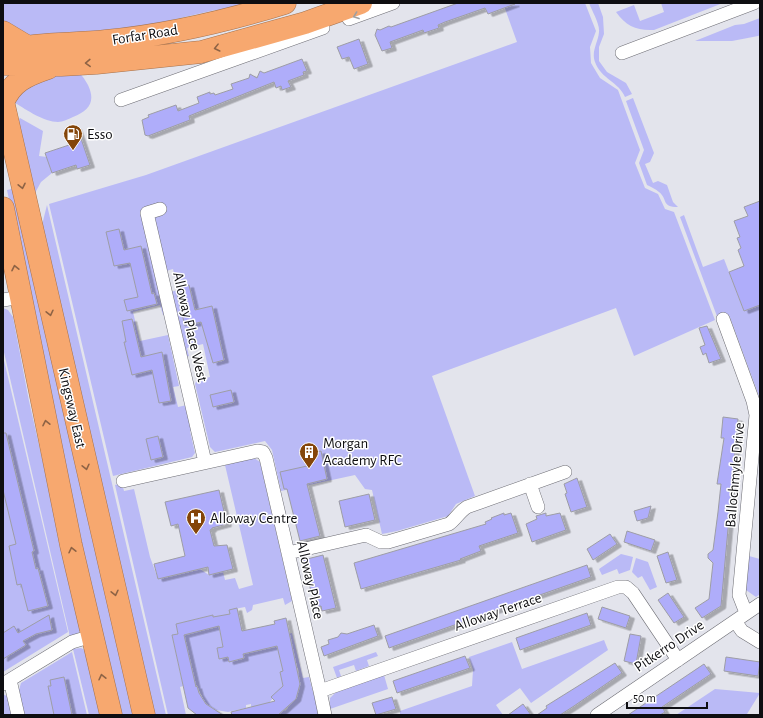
<svg xmlns="http://www.w3.org/2000/svg" width="763" height="718" viewBox="0 0 763 718" font-family="'Alegreya Sans',sans-serif">
<style>
.green{fill:#babaf6}
.building{fill:#afadfa;stroke:#9d9da5;filter:url(#shadow)}
.lines{fill:none;stroke-linecap:round;stroke-linejoin:round}
.street-casing{stroke:#6d6d74;stroke-width:14}
.highway-casing{stroke:#a5724e;stroke-width:23}
.street{stroke:#fff;stroke-width:13}
.highway{stroke:#f7a86f;stroke-width:22}
.oneway{stroke:#9f9fa0}
.oneway2{stroke:#8e6345}
.labels{text-anchor:middle;dominant-baseline:central;stroke-width:3;stroke-linejoin:round;paint-order:stroke}
.street-label{font-size:15px;fill:#0e0e11;stroke:#fff}
.poi-label{font-size:15px;fill:#0e0e11;stroke:#fff;text-anchor:start}
</style>
<defs>
<filter id="shadow"><feDropShadow dx="4.5" dy="2.5" stdDeviation="0" flood-color="#0004"/></filter>
</defs>
<rect width="100%" height="100%" fill="#e3e4ec"/>
<!-- green -->
<path class="green" d="M3 3H261L229 12 215 10 172 20 155 28 36 40 3 26Z
M503 3H585L596 31 590 47 591 63 600 78 618 90 640 150 635 163 645 188 658 194 665 209 674 212 715 320 634 356 616 308 432 376 475 496 456 504 448 516 397 531 382 534 372 490 365 489 355 475 281 491 272 450 265 441 215 452 210 447 195 384 197 380 210 377 203 344 187 348 189 356 185 357 171 292 178 290 173 269 166 271 153 216 159 204 142 208 166 314 163 315 160 305 133 312 140 341 168 335 179 386 173 387 178 407 187 405 193 430 190 431 195 453 192 457 113 476 49 204 146 175 517 42Z
M589 3H598L603 17 604 34 599 47V61L607 72 626 83 632 94 625 97C619 82 601 79 595 62 591 51 598 43 599 32 600 24 592 11 589 3Z
M661 3H723L654 30C637 31 626 26 616 12L634 5 640 21 664 12Z
M760 18V35L758 36 732 41H695L735 25 744 24Z
M79 73C83 76 85 80 88 85 96 102 89 111 73 117 68 119 63 122 58 122 44 122 27 110 15 103L14 99 38 76Z
M633 98 654 153 650 162 645 164 653 183 658 181 667 185 673 202 678 207C661 207 668 199 659 192 656 189 651 187 647 185L639 163 644 150 626 101Z
M20 118 43 131 39 156 47 157 52 173 41 182 35 193 16 122Z
M16 188 136 715H117L7 190Z
M47 205 166 715H150L39 237Z
M684 215 703 267 724 259 744 311 760 305V399L729 315 718 319 680 217Z
M3 308 8 310 13 317 29 401 81 629 77 635 70 637 3 348Z
M3 356 68 632 3 672Z
M254 458 260 462 292 601 285 605 283 598 253 605 252 610 247 613 245 607 229 610 230 614 226 615 228 626 219 628 223 647 217 648 219 659 226 658 227 655 229 662 244 658 243 654 278 646 288 634 292 633 303 678 309 677 319 714 278 715 284 710 285 711 288 708 287 707C298 697 301 688 298 673L299 672 293 654 280 657 283 671 280 672 281 677H284L285 683 269 703 251 707V704L246 705V708L228 712 216 710 206 704 193 679 192 670 183 633 215 625 213 615 176 624 178 634 172 635 183 686 180 687 186 715H168L115 485 122 483 124 491 134 489 150 557 158 579 200 569 209 575 223 572 225 580 235 578 239 589 253 585 225 465Z
M621 554 633 557 630 570 619 574 617 569 602 575 599 569Z
M749 556 760 559V594L756 597 746 590Z
M636 558 648 562 657 587 650 590 642 576 638 578 632 572Z
M604 640 608 650 531 703 520 688 496 705 503 715H400V711L472 686 473 670 469 657 512 642 522 669Z
M81 648 87 651 104 715H89L73 649Z
M72 652 87 715H24L19 690 21 683Z
M376 652 378 656 367 660 369 666 356 671 354 665 339 670 341 676 337 678 333 667Z
M384 675 388 689 330 709V698L337 691Z
M715 689 760 693 747 714 749 715H676Z
M3 694 8 697 12 715H3Z"/>
<!-- building -->
<path class="building" d="M458 3 515 4 488 14 485 8 445 22 438 25 439 28 424 33 423 30 390 42 392 48 382 51 375 35 377 29 380 30 389 26 391 27Z
M359 39 368 64 354 69 349 57 342 59 337 47Z
M302 59 307 71 303 72 304 75 288 81 291 87 282 90 281 86 276 88 274 82 189 116 190 120 148 136 145 135 142 120 149 117 148 115 176 105 178 111 199 103 197 97 210 92V94L214 93 215 95 233 89 231 84 249 78 250 74 257 78 260 71 264 73Z
M77 127 90 165 77 169 76 165 52 173 45 153 69 145 64 132Z
M760 201V305L744 311 729 272 744 266 738 250 741 248 737 238 740 237 734 221 748 216 744 207Z
M119 229 124 250 141 246 152 294 154 293 157 304 127 311 124 300 138 297 130 263 114 266 106 232Z
M189 285 195 310 212 306 224 360 213 363 201 322 185 326 177 294 183 292 181 287Z
M132 319 141 357 162 352 171 401 159 403 152 370 132 375 124 342H126L122 321Z
M707 326 721 359 709 363 706 353 703 355 700 347 705 345 699 328Z
M231 390 234 402 213 407 210 395Z
M723 417 738 419 721 606 702 618 695 608 709 599 713 563 708 558V554L713 550 718 512 721 484H717L724 438H721Z
M3 433H6L34 551 32 552 36 569 38 568 48 606 28 611 21 584 17 585 9 546 16 544 3 490Z
M158 436 163 457 151 460 146 439Z
M321 451 327 479 307 484 320 536 300 541 287 489H284L280 472 307 466 304 455Z
M577 478 587 507 571 512 565 494 567 493 564 484Z
M219 490 227 524 212 528V529L210 530 214 546 227 545 233 569 209 575 208 567 158 579 154 564 185 556 178 524 171 526 165 502Z
M369 494 375 520 345 527 339 501Z
M651 506 648 518 637 521 634 511Z
M504 513V515L511 513 518 533 479 546 481 551 460 559 461 560 361 589 354 563 486 524 485 522 492 519 491 518Z
M546 513V516L560 513 566 530 532 542 526 524 537 519 536 516Z
M627 531 655 540 651 551 624 542Z
M610 534 617 544 593 560 587 549Z
M668 552 677 580 666 583 657 556Z
M323 555 336 608 322 611 321 606 315 607 303 560Z
M587 565 591 577 389 648 385 636Z
M668 593 684 617 674 623 658 600Z
M602 607 630 616 626 628 598 619Z
M237 608 242 631 275 624 274 621 286 618 300 684 296 699 278 715H232L231 712 275 701 271 697 283 686 280 672 283 671 277 646 243 654 244 658 229 662 228 657 219 659 217 648 223 647 219 626 184 635 196 687 197 686 199 693 206 704 223 715H197L188 708 172 635 178 634 176 624 213 615V617L230 614 229 610Z
M587 613 591 625 520 650 516 638Z
M49 615 52 630 36 634 23 641 26 645 3 659V633L14 626 18 633Z
M374 625 378 636 324 656 321 647 329 644 328 640 338 637 341 633 347 634Z
M630 634 641 636 636 664 624 661Z
M465 656 470 668 397 693 393 681Z
M726 657 760 662 758 676 724 671Z
M615 663 622 673 574 706 560 715H537L547 708 546 706Z
M704 664 711 674 662 707 665 712 660 715H628Z
M64 677 72 715H54L48 686H51L50 680Z
M392 697 396 709 376 715 372 703Z
M523 704 531 715H508Z"/>
<g class="lines">
<!-- street casing -->
<g class="street-casing">
<path id="street" d="M349 19 393 3
M246 41 250 54 323 28
M622 53 754 3
M121 100 250 54
M160 209 147 213 205 462
M3 300 21 297
M723 319 753 401 756 415 739 595 746 613
M123 481 257 451 263 452 266 458 320 691
M530 484 538 507
M288 553 366 535 381 542H388L449 524C456 519 459 512 467 507L565 472
M735 621 742 631 760 642
M10 680 18 715
M3 684 72 642 92 636
M325 715 320 691 618 587H626L633 593 678 660
M597 715 760 604"/>
</g>
<!-- highway casing -->
<g class="highway-casing">
<path id="highway" d="M3 32 28 47
M3 52C36 42 72 45 106 41 167 35 227 21 285 3
M3 64 61 65 96 63 201 52 305 23 361 3
M3 101 144 715
M3 103C11 82 27 75 48 68
M3 208 71 545 111 715"/>
</g>
<!-- street -->
<use href="#street" class="street"/>
<!-- highway -->
<use href="#highway" class="highway"/>
</g>
<!-- one-way arrows -->
<defs><path id="oneway-chevron" d="M-2-3.5L2.5 0L-2 3.5" fill="none" stroke-width="1.6" stroke-linecap="round" stroke-linejoin="round"/></defs>
<use class="oneway" href="#oneway-chevron" transform="translate(356 16) rotate(160)"/>
<g class="oneway2">
<use href="#oneway-chevron" transform="translate(217 48) rotate(166)"/>
<use href="#oneway-chevron" transform="translate(88 63) rotate(178)"/>
<use href="#oneway-chevron" transform="translate(22 186) rotate(78)"/>
<use href="#oneway-chevron" transform="translate(15 268) rotate(-102)"/>
<use href="#oneway-chevron" transform="translate(50 313) rotate(77)"/>
<use href="#oneway-chevron" transform="translate(46 423) rotate(-102)"/>
<use href="#oneway-chevron" transform="translate(86 467) rotate(77)"/>
<use href="#oneway-chevron" transform="translate(72 550) rotate(-103)"/>
<use href="#oneway-chevron" transform="translate(115 593) rotate(77)"/>
<use href="#oneway-chevron" transform="translate(102 677) rotate(-103)"/>
</g>
<!-- icons -->
<defs>
<g id="fuel-pin" transform="scale(1)"><path d="M0 17L-7.5 6A9.5 9.5 0 1 1 7.5 6Z" fill="#844509" stroke="#fff"/><path d="M-5.5-6h7V0h2V4h1.3V-2.5L3-4.5l.8-.8L6-3V5H2.5V1h-1V6h-7ZM-4.2-4.7v3.2H.2V-4.7Z" fill="#fff"/></g>
<g id="building-pin" transform="scale(1)"><path d="M0 17L-7.5 6A9.5 9.5 0 1 1 7.5 6Z" fill="#844509" stroke="#fff"/><path d="M-4-6H4V6H1V3H-1V6H-4ZM-2.5-4.3h1.7v1.8h-1.7ZM.8-4.3h1.7v1.8H.8ZM-2.5-1h1.7V.8h-1.7ZM.8-1h1.7V.8H.8Z" fill="#fff"/></g>
<g id="hospital-pin" transform="scale(1)"><path d="M0 17L-7.5 6A9.5 9.5 0 1 1 7.5 6Z" fill="#844509" stroke="#fff"/><path d="M-5-5h3v3.5h4V-5h3V5h-3V1.5h-4V5h-3Z" fill="#fff"/></g>
</defs>
<g fill-rule="evenodd">
<use href="#fuel-pin" x="73" y="134"/>
<use href="#building-pin" x="309" y="452"/>
<use href="#hospital-pin" x="196" y="518"/>
</g>
<g class="labels">
<!-- street labels -->
<g class="street-label">
<text transform="translate(145 35) rotate(-9)">Forfar Road</text>
<text transform="translate(190 327) rotate(77)">Alloway Place West</text>
<text transform="translate(72 408) rotate(77)">Kingsway East</text>
<text transform="translate(735 475) rotate(-85)">Ballochmyle Drive</text>
<text transform="translate(310 580) rotate(77)">Alloway Place</text>
<text transform="translate(498 612) rotate(-19)">Alloway Terrace</text>
<text transform="translate(669 646) rotate(-34)">Pitkerro Drive</text>
</g>
<!-- poi labels -->
<g class="poi-label">
<text x="87" y="134">Esso</text>
<text x="323" y="443">Morgan<tspan x="323" dy="17">Academy RFC</tspan></text>
<text x="210" y="518">Alloway Centre</text>
</g>
</g>
<!-- border -->
<rect width="763" height="718" fill="none" stroke="#0e0e11" stroke-width="8"/>
<!-- scale -->
<path d="M627 702v6h80v-6" fill="none" stroke="#0e0e11" stroke-width="2"/>
<text x="633" y="702" font-size="12" fill="#0e0e11" stroke="#ffffff" stroke-width="3" paint-order="stroke">50 m</text>
</svg>
